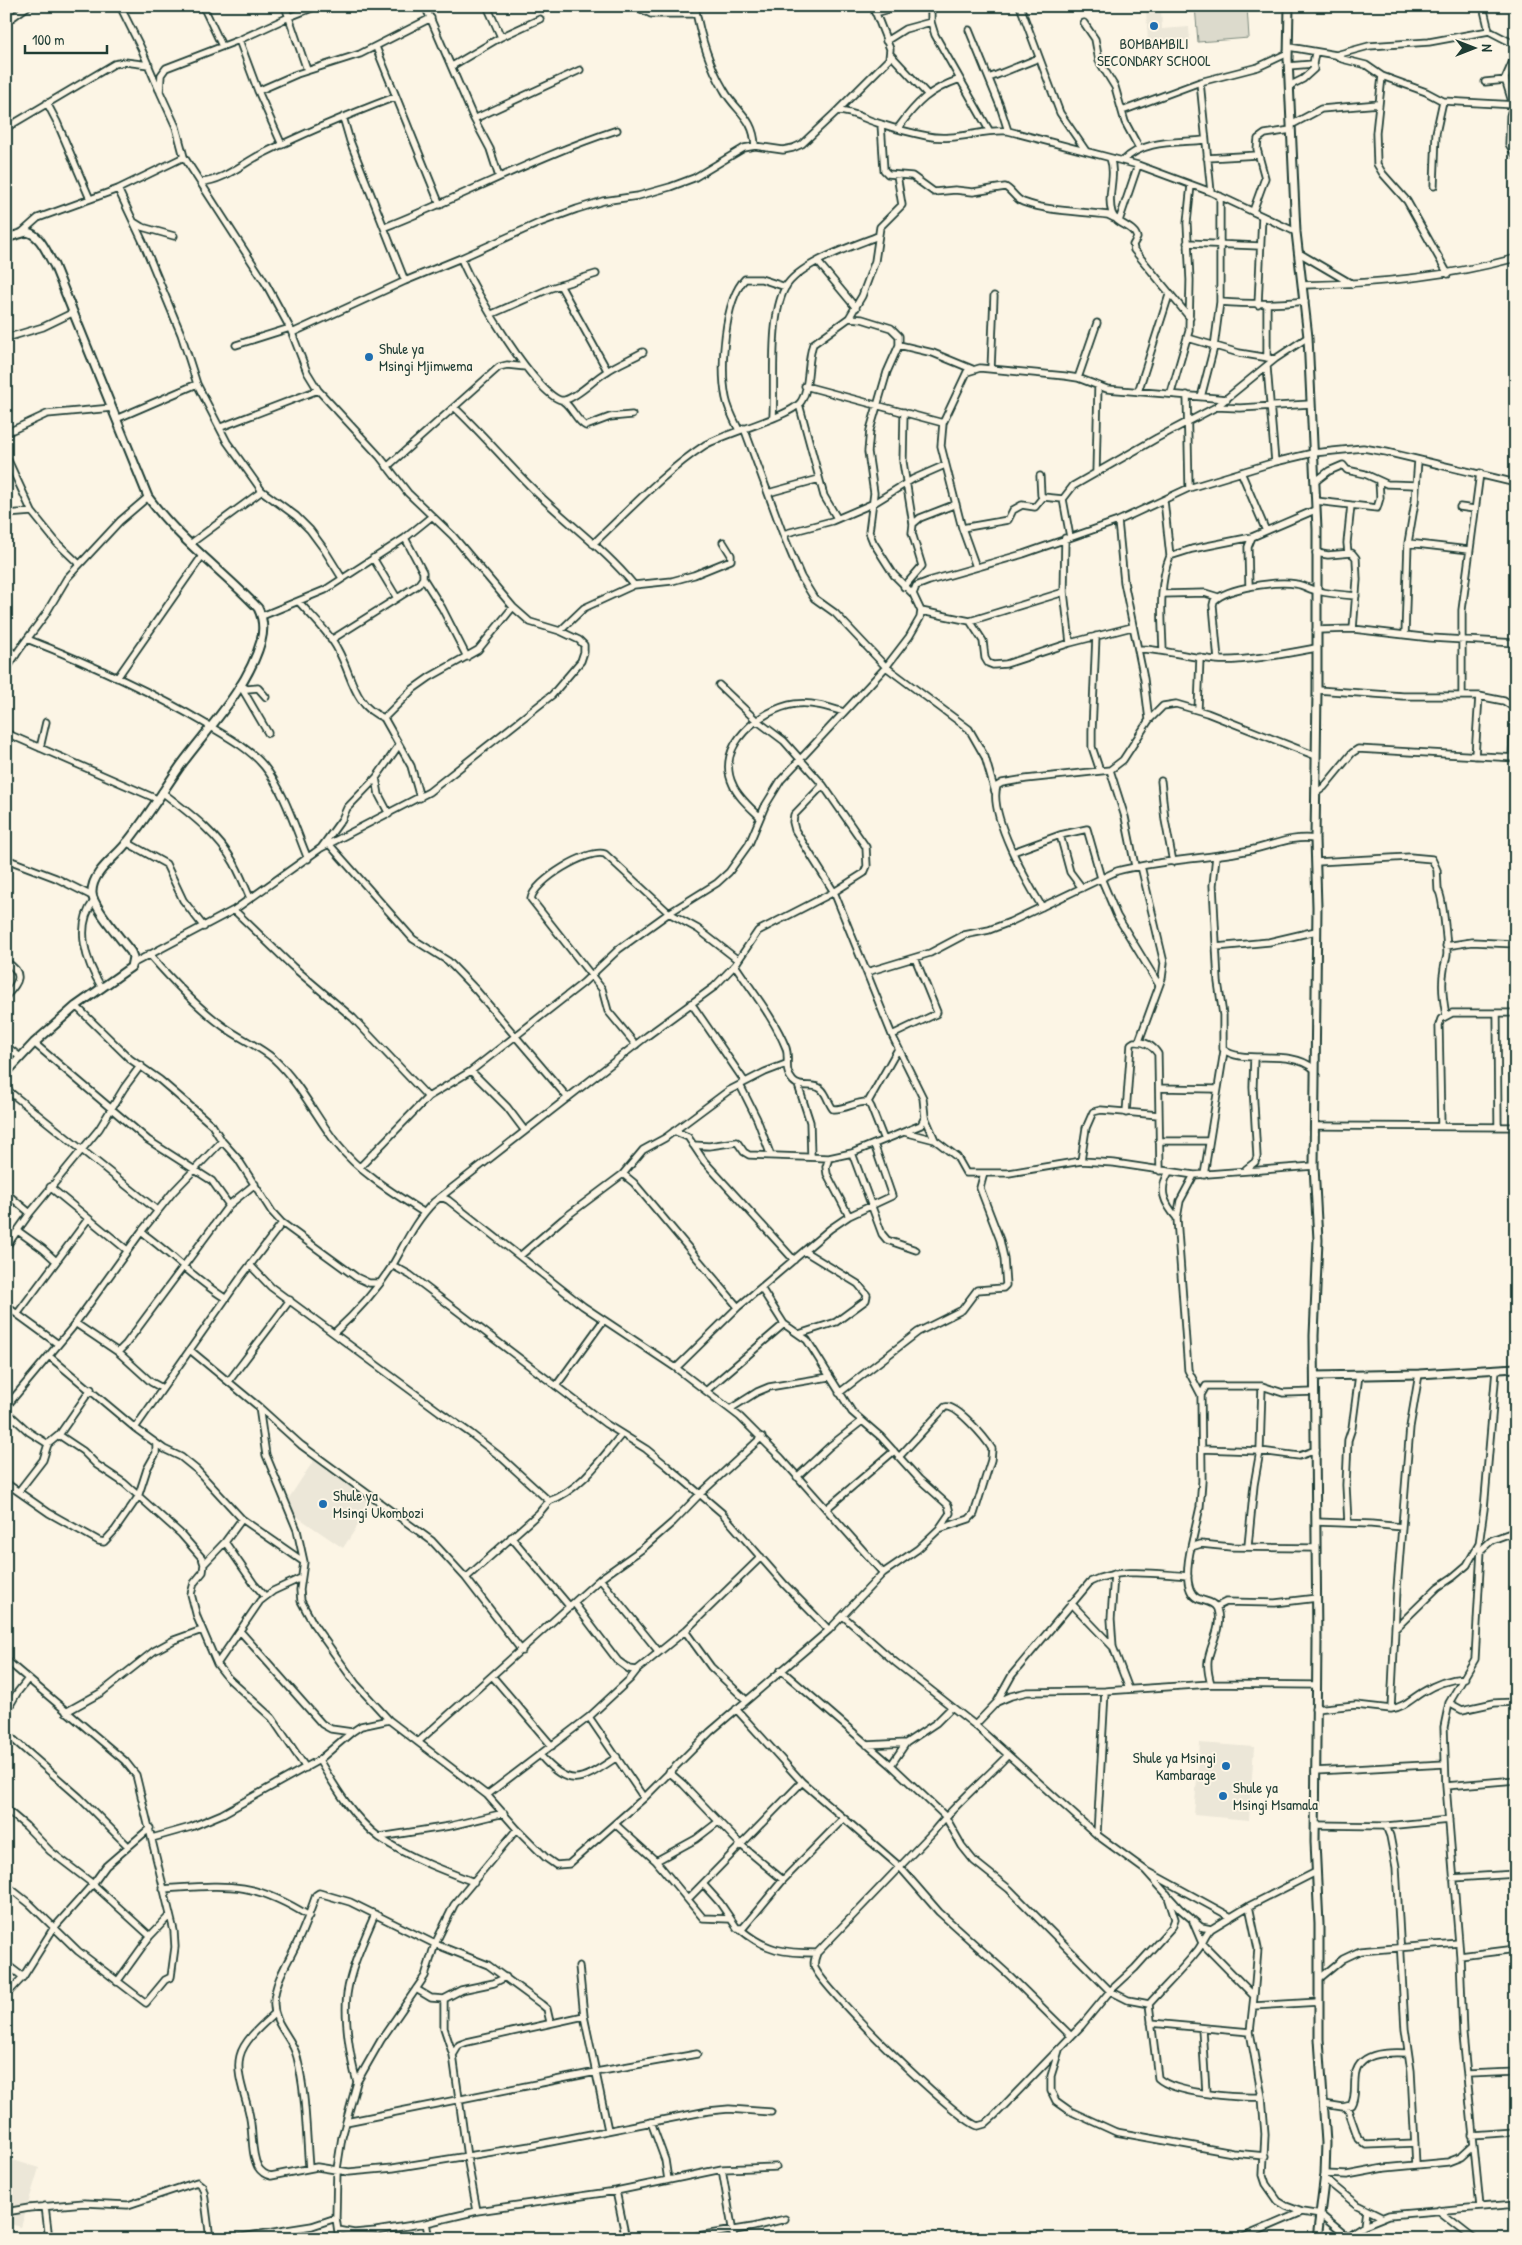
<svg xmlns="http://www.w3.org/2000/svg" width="1522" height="2245" viewBox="0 0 1522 2245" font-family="'Patrick Hand',sans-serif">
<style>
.built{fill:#ece7d8}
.green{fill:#dcdacc;stroke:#7e8c80}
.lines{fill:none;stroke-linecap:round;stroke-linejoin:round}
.minor-casing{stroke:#1f3d34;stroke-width:9}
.tertiary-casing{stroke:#1f3d34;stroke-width:11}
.minor{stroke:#fcf5e5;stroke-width:5.5}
.tertiary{stroke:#fcf5e5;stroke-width:7}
.poi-dot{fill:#1f6fb2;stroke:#fcf5e5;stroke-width:2}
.labels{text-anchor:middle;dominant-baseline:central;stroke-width:4;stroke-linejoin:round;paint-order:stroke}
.poi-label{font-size:15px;fill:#1f3d34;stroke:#fcf5e5;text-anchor:start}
</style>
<rect width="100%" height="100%" fill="#fcf5e5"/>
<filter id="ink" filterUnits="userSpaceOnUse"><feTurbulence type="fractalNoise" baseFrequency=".02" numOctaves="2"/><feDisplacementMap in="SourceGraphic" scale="10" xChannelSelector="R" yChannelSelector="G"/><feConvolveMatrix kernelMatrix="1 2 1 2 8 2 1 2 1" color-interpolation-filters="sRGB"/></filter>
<g filter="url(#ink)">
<!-- built -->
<path class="built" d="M1161 8 1162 29 1189 27 1190 41 1164 43 1163 36V43H1148L1146 9Z
M314 1460 374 1501 343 1548 283 1507Z
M1200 1743 1254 1747 1249 1820 1194 1815Z
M6 2158 39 2168 21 2227 6 2223Z"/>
<!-- green -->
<path class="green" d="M1195 6H1247L1249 38 1198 42Z"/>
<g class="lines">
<!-- minor casing -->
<g class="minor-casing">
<path id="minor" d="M120 6 141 48 159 90
M203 6 222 46
M285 6 307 70
M425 6 474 119 490 149 499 177
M487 6 501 37
M695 6C700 35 709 65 724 90 736 112 754 117 755 146
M931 6V22L935 35 989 130
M1020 6 1060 113 1086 151
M1483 6 1489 31 1516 45
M120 7 133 6
M639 8 651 14H696
M875 13 901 6
M6 22 28 6
M1084 23 1095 39 1099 61 1115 87 1125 122 1139 148
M969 30 1000 106 1008 131
M239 40 258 91 282 145
M886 41 905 29 931 22
M376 47 440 205
M1289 47 1336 55 1369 46 1429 42 1489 31
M890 54 927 94
M1516 54 1505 79 1513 105 1510 116 1509 144 1516 156
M1336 55 1342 59 1366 65 1382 76 1426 92 1443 101 1516 105
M452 66 501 37 540 19
M1288 66 1313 64 1315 53
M1382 76 1376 133 1377 164 1383 174 1407 201 1448 274
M989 78 1039 58
M1200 82 1211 192
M1485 82 1506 80
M1289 86 1303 79 1314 69 1313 64
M258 91 297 74 360 54 431 18
M47 103 57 122 90 199
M837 111 889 59 890 49 873 6
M1122 111 1200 82 1258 67 1288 53
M343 117 350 141 405 281
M474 119 580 70
M881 124 884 170 888 174 912 176 934 192 955 190 973 192 1005 187C1012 190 1015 199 1023 202 1050 212 1080 211 1108 215L1114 218
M1291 125 1321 109 1379 104
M6 128 114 64 125 62 149 65
M898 128C917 102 929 90 960 79
M1110 158C1117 176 1106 195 1112 213 1116 225 1135 226 1137 238L1133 245 1134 250 1190 318
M1207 158 1258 155
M1123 161C1144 139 1177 143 1205 140
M201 182C223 181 242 164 260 155 304 133 350 114 395 97
M1434 186 1436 133 1443 101
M118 189 143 242 181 334 197 384 227 442 262 491 296 516 310 530 324 549 342 578
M1253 211 1265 178 1257 149 1258 139 1265 134 1291 130
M1119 221 1138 165
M134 222 142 227 174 236
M385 227C464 196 537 156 617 130
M20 234 38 218 118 189 184 157
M1187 243 1260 246
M1299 253 1352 284
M461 258C468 281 542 407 565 400 579 396 593 380 606 372 617 364 631 359 643 352
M818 262 856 308
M560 285 607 370
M1303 285C1375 284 1446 277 1516 258
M1220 302C1249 304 1276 305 1305 301
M1267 304V358
M1258 305 1262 216
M492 314 551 288 596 274
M849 318 862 296 875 261 880 227 902 205 897 175
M292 333 405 281 461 258 539 223 577 209 603 201 638 196 670 187 694 178 744 148 755 146 783 150 793 148 802 144 837 111C853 111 866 120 881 124 896 129 912 133 927 136 955 142 980 129 1008 131L1138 165 1211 192 1296 232
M6 338 43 327 72 313
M1188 338 1239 353 1275 359
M236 345 290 328
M899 345 933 353 972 369
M1267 367 1275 462
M991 369 994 296
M1078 378 1097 323
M805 386 943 423
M1138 392 1169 295
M1171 393 1189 331 1190 280 1187 223 1191 185
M1187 395 1189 488
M1201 397 1214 347 1220 302V196
M563 401C573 408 576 421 586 426L610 417 632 415
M799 404 824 496 837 518
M454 407C481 432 505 461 531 487 564 521 604 548 634 585
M1216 407 1240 408 1311 404
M904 412 903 462 913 524
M773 416C775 381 769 318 785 288 799 263 853 246 878 236
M116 419 197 384
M221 427 318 390
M744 428 783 534 801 577 814 598 835 613 886 667 969 729 985 757 995 792
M739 430C734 420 728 409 726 398 720 369 724 300 745 279H761L786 287
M6 433 47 414 112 408
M6 456 32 512 57 543 79 564
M387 467 499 367 507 365 526 367
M1241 472 1266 531
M1096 473 1098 386
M1040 476 1041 495 1043 497 1063 499
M1316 481 1329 471 1343 465 1347 470 1365 474 1387 484 1416 485
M768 493 819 479
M1164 500 1170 556
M1316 501 1377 508 1380 498 1379 481
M1460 507 1474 509
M6 514 32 512
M962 528 1008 520 1013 510 1022 505 1035 507 1043 497
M783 534 832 521 874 503 913 479 945 465
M1070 537 1063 499 1073 486 1157 438 1216 407 1275 359 1308 337
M1065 538 1064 592 1070 643
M1408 543 1469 550
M190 544 262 491
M593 544C629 510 664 472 705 445 726 433 788 417 800 403 810 391 807 360 813 344L849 318 862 319 891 328 899 336V345L887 372 870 430 868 452 874 493 869 532 873 542 894 575 913 594
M1316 553 1328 555 1352 553 1356 558 1357 580 1353 629
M1348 553 1347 543 1351 505
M373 558 397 598
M976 567 962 528 941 446 943 423 967 372 980 368 1065 376 1078 378 1107 389 1227 399
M423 578 442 608 467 657
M904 587 922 566 912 533 913 524 920 518 956 504
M1249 587 1248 547 1252 537
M1163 594 1205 593 1218 597
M299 602C312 617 329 632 338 650 352 675 354 707 384 718L411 766 420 798
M921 611 970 621 1064 592
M262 616 325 590 405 538 431 517
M970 621 983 641 985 658 988 663 993 665 1006 664 1070 643 1132 627
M1316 630 1353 629 1431 638 1516 643
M560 631 584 608 634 585 672 581 694 575 731 560V555L723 542
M1405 635 1408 543 1415 502 1418 460
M1096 636 1092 731V747L1100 771
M27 639C88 663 149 690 206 724 226 736 249 748 264 766 285 792 295 828 308 859
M331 640 418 585 423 578V572L405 538
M6 648 16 655
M1138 649C1165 649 1190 658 1217 660 1244 662 1289 653 1316 648
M1163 650C1162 620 1158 585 1170 556L1192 549 1252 537 1315 510
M1218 660 1213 605 1214 601C1228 587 1277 581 1296 584 1304 585 1310 590 1318 591 1330 594 1343 595 1356 596
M6 670 19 650 45 615 67 578 120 521 148 497
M117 678 202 556
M240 685 268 733
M240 685 247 689 258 688 266 697
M1317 690 1403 696H1479L1504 701 1513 707
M1462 695V610L1480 473
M1198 710 1200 657
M384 718 413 689 430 677 478 650 513 607
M1149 720 1163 706 1176 704 1207 713 1316 756
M6 733 157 799
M40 748 46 722
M1475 756 1479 696
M1512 757 1516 673
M1110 770 1125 817 1135 866
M376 778 379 795 389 814
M1161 781 1165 820 1173 862
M162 792C189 813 217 833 234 863 240 874 245 886 250 898
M1316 793 1324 787 1352 753 1358 749 1516 758
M760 817C750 807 738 797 733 785 714 746 761 709 795 704 812 702 828 707 844 712
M1060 835 1070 872 1082 888
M126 842 166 864 183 900 204 927
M329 844 413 939 448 961 476 990 568 1098
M321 848 342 819 347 808 376 778 399 745
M1013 852 1060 835 1087 829 1101 878 1117 916 1159 985
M1216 856 1213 885 1218 982 1223 1015V1049C1242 1066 1290 1047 1314 1069
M6 859 56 878 92 896
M1316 862 1410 857 1432 859 1437 870 1438 890C1443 895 1447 944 1447 954 1447 959 1444 964 1444 969 1441 984 1443 1000 1446 1015
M94 901C74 927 86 962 102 988
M1042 907C1027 882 988 814 997 786L1002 783 1026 779 1110 770 1123 760 1149 720 1144 679 1124 582 1118 521
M234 910 293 967 353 1018 428 1097
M1446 946 1472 942 1516 944
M1216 947 1269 942 1316 931
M149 954C169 977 198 1008 223 1026 239 1038 259 1046 274 1059 300 1083 316 1117 337 1144 360 1173 393 1193 423 1212
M6 962C25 973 19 983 6 996
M132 964 234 910 321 848 429 792 552 695 581 661 584 652V645L579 640 560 631 530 622 513 607 453 536 408 493 380 457 318 390 307 372 290 328 266 284 184 157 176 127 160 92 161 75 166 68 239 40 289 17 317 6
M735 965C752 991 774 1018 786 1048 790 1060 783 1070 793 1081 801 1090 813 1082 821 1089 827 1094 828 1103 833 1109 845 1110 856 1101 868 1102L871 1107 884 1140
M867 972 930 953 964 935 989 930 1010 922 1117 871C1160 860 1206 859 1250 850 1271 846 1293 835 1315 839
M691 1003 745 1082
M76 1006 130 1059 160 1080 212 1125 222 1141 238 1159 272 1212 282 1223 356 1277 369 1283H378
M1497 1013 1498 1127
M892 1035 936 1014 937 1012 915 958
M1139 1041 1162 978 1164 963 1141 866
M34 1043 148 1140 212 1181 229 1205
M636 1045 608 1011 602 989 531 899C534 881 588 848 605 854L669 913 698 929 738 960
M6 1046 20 1057
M471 1071 507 1107 525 1131
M740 1085 757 1119 771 1156
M798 1085 810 1122 811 1157
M1159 1088 1216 1089
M6 1089 158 1211
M868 1102 898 1049
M1126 1113 1131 1044 1134 1042C1145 1041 1152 1045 1158 1054L1160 1171
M925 1117 935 1140 957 1157 966 1173H1009L1081 1161 1114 1163 1194 1175 1314 1166
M1316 1126 1516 1127
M1441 1126 1439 1025 1441 1019 1452 1013H1516
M674 1131 688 1137 704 1161 794 1260
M904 1132 935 1140
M1159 1141H1208
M693 1145 709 1146 737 1142 744 1152 749 1155 829 1158 852 1153 921 1125 925 1117 923 1098 892 1035 834 892 795 830 793 822 794 815 823 785
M852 1153 882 1234 887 1240 916 1250
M829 1158 826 1167 827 1174 849 1216
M1081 1161 1086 1128 1093 1112 1101 1110 1159 1115
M360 1167 428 1097 471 1071 583 983 619 949 669 913 717 883 729 872 749 844 765 806 781 780 886 667 909 637 920 618 921 611 913 594 916 586 929 581 1023 554 1118 521 1189 488 1275 462 1313 453 1363 448 1386 452 1516 483
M1246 1169 1255 1162 1257 1157 1253 1087 1254 1057
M1169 1172C1158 1190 1164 1203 1177 1218
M623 1174 634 1183 738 1307
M1194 1175 1180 1201 1177 1218 1188 1370 1201 1395
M1204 1175 1224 1051
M50 1187 127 1250
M6 1193 30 1213
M441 1197 448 1200 583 1306 676 1368 740 1417 781 1458 883 1573
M18 1231 43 1249 56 1261
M141 1232C171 1253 194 1279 225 1298
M6 1247 30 1213 99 1129 124 1088 141 1065
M520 1256 563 1219 623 1174 643 1150 665 1138 728 1091 765 1072 786 1064
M250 1265 271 1287 440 1412 470 1433 502 1458 549 1501C578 1492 602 1458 621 1435
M392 1265 410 1275 606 1424 646 1449 667 1466 722 1513 785 1585 829 1630
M6 1306 58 1344
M18 1313 88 1219
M75 1323 118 1352 151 1382 162 1388
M334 1333C356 1313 376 1291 392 1266 405 1244 415 1221 434 1202L647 1036 714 987 735 965 758 931 834 892 864 873 867 866 866 847 823 785 784 741 756 720 719 685
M799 1334 836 1322 866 1300 867 1295 858 1284 804 1251
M190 1350 259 1407 301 1445 432 1541 466 1578 522 1651
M118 1352 126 1344 229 1205 255 1184
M49 1356 135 1428 164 1449 181 1457 197 1470 242 1519 304 1562
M676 1368 738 1307 830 1229 849 1216 892 1196 874 1144
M229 1381 290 1300
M556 1386 603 1321
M707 1390 784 1324
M839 1393 918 1332 962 1310 977 1290 1003 1288 1006 1285 1004 1258 1000 1240 980 1188 984 1173
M6 1407 72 1328 141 1232 173 1192 222 1141
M259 1407 266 1455 297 1530 304 1562 300 1590 301 1601 314 1625 356 1684 389 1720 487 1795 517 1829 546 1858 556 1865 569 1864 644 1798 710 1732 829 1630 883 1573 918 1549 939 1529 950 1513 948 1505 919 1479 881 1437 852 1412 807 1340 784 1324 761 1288
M730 1409 757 1392 769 1387 829 1377
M6 1411 29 1432 48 1444
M135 1428 241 1277 282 1223
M59 1435 91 1389
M1202 1449 1260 1451 1299 1456 1316 1450
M899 1457 945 1407C957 1404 986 1439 992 1449L991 1460 974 1514 969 1519 939 1529
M797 1477 830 1446 862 1421
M6 1483 49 1513 99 1541 104 1542 115 1530 138 1497 147 1469 156 1453V1444
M19 1491 43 1460 48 1444 59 1435 83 1451 97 1465 124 1483 181 1534 202 1558 204 1564 203 1572 194 1583 191 1594 197 1617 217 1664 228 1678 272 1718 306 1768
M826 1509 894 1451
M1316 1522 1371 1524 1402 1527
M1348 1523 1346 1485 1348 1440 1352 1428 1359 1375
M511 1537 570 1607
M225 1542 254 1584 265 1596
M1248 1546 1254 1485 1260 1451 1262 1386
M1191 1547 1200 1507 1202 1481 1201 1395 1206 1386H1262L1283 1393 1315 1392
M204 1564 225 1542 242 1519
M1114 1574 1111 1619 1113 1647 1129 1689
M466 1578 539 1513 549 1501
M600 1579 659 1652
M574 1603 618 1661 629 1669 637 1670 685 1631 761 1557
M1071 1603 1113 1647
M1216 1607 1226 1602 1275 1603 1317 1598
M843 1616 895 1662 975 1725 1097 1835 1145 1870 1180 1909 1201 1927 1211 1929 1249 1906 1316 1872
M1395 1629 1438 1587 1453 1577 1467 1565 1479 1544 1484 1509 1496 1370
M240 1631 322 1724 331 1729 352 1732
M685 1631 711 1667 746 1700
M6 1660 125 1761 136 1775 174 1931 175 1947 171 1977 165 1980 146 2003 78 1951 30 1904 6 1885
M217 1664 260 1601 273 1591 301 1578
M781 1670 891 1765 945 1816 962 1846 974 1861 1009 1889 1110 1991 1128 2000 1149 2004
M493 1677 552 1746
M1211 1684C1209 1677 1207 1669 1208 1661 1210 1644 1223 1628 1217 1609 1214 1601 1204 1602 1197 1598 1183 1590 1188 1560 1191 1547L1201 1544 1231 1547 1315 1548
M997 1702 1012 1675 1090 1582C1120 1567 1156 1574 1188 1576
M1449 1703 1462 1710 1494 1703 1516 1702
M736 1709 802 1782 899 1866 939 1912 1010 1976 1070 2035
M1315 1709 1356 1705 1391 1709 1397 1589 1410 1427 1419 1374
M1391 1709C1404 1707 1410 1700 1421 1693 1435 1684 1448 1679 1465 1678
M6 1712 17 1693 28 1679
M66 1712 102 1692 154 1651 174 1640 202 1630
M589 1717 644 1798
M975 1725 997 1702 1011 1696 1027 1692 1105 1691 1211 1684 1316 1685
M6 1733 79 1797 127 1845
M418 1742 600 1579 642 1549 673 1522 700 1494 762 1437
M867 1745 906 1743
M540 1755C571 1791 582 1780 617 1757
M1007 1756C983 1781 955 1804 933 1832L817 1953C815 1958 813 1963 815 1968 825 1991 955 2119 978 2126L985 2124 994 2116 1082 2025 1110 1991 1135 1968 1172 1927 1175 1919 1167 1894
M319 1760C335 1787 354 1819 380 1838 408 1857 442 1870 474 1882
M891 1765 906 1743 936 1723 952 1707
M1315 1771 1445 1764
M669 1772 683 1784 741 1845 783 1880
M1446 1786 1516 1780
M487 1795 589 1717 630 1679 637 1670
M6 1809 26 1826 50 1851 93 1884 150 1936
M615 1824 656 1861 703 1918 730 1919
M1315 1825 1386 1826 1449 1820
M1386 1826 1390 1836 1396 1867 1405 2029 1411 2071 1416 2165
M1097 1835 1105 1691
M380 1837 450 1826 504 1813
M152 1838 191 1827 222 1814 319 1760 352 1732 361 1726 389 1720
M656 1861 696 1839 718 1822
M1147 1871 1231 1917
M1453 1878 1516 1874
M703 1884 720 1903 737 1928H743L783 1880 843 1819
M163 1889C227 1885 252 1880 309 1916
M688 1899 802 1782
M1249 1906 1258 1949 1254 1996
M1193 1922 1202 1943 1254 1996 1250 2032 1262 2097 1265 2134 1263 2175 1266 2184 1278 2201 1286 2206 1302 2212 1321 2215 1350 2239
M740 1929C766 1951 784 1953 817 1953
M1211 1929C1204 1936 1203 1944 1197 1951 1182 1970 1165 1986 1149 2004L1158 2078C1175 2094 1238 2098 1262 2097
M1460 1956 1516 1949
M6 1964 23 1977
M579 1966 584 2016 608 2130
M1320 1978 1343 1959 1360 1951 1459 1943
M117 1982 150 1936 170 1915
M416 1989 431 1998 444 1999 461 1990 494 1983 506 1977
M6 1995 23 1977 53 1929 93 1884 106 1866 150 1828
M444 1999V2028L453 2055 467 2157 477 2211
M1253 2006 1319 2002
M274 2014C262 2025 244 2040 240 2056 235 2075 247 2099 250 2118 253 2133 251 2154 258 2167 261 2172 266 2175 271 2176L317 2167 349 2172 393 2168 530 2146 708 2111 729 2109 771 2112
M1151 2023 1250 2032
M1202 2029 1206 2092
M1059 2050 1051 2076V2091L1056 2101 1070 2111 1116 2132 1233 2153 1265 2156
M453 2055 459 2045 467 2042 584 2016
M1468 2074 1516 2072
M357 2082C350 2059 344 2018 347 1994 351 1967 364 1940 375 1914
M1324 2104 1343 2107 1351 2105C1356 2097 1354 2088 1355 2079 1356 2052 1386 2052 1407 2053
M1347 2107 1358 2138 1366 2145 1415 2143
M346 2122 596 2072 697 2054
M651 2122 665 2160 668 2180
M1472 2135 1516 2132
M309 2168C306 2131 306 2093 297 2057 292 2036 273 2025 274 2002 275 1981 287 1964 296 1945 304 1929 310 1912 316 1895L319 1893 350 1902 435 1944 488 1965 541 2004 547 2009 550 2022
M722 2169 734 2239
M1325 2174 1347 2175 1385 2168 1448 2162 1461 2157 1473 2146
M1325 2179 1357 2205 1381 2217
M616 2191 626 2239
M45 2206 49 2239
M1480 2207 1463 2035 1460 1956 1446 1786 1444 1727 1449 1703 1475 1659 1481 1550 1492 1540 1516 1531
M1438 2210 1475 2239
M6 2212 29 2208 84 2203 128 2205 197 2182 202 2186 204 2192 210 2239
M426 2223 429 2239
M1364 2225 1366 2210
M338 2230 354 2233 376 2231 426 2223 477 2211 616 2191 722 2169 776 2167
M1347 2236 1364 2225 1389 2215 1516 2204
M229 2239 312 2226 336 2218
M339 2239 336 2218 337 2169 342 2137 357 2082 381 2040 425 1976 435 1944 454 1905 517 1829
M679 2239 753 2227 785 2219
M1239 2239 1302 2212"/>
</g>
<!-- tertiary casing -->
<g class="tertiary-casing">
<path id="tertiary" d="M1289 6 1288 59 1296 232 1308 337 1317 529V690L1315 839 1317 907 1314 1166 1318 1240 1314 1336 1317 1641 1315 1842 1319 1924V2039L1326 2143 1325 2174 1317 2239
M6 238 27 232C41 235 47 254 54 265L148 497C179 540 222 570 258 608 263 618 264 630 261 641 248 688 209 727 181 765 162 792 145 821 124 846 113 859 92 873 92 892 91 905 122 940 131 952L133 957 131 967 76 1006 34 1043 6 1073
M1315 1376 1419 1374 1516 1368"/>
</g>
<!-- minor -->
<use href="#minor" class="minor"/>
<!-- tertiary -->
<use href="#tertiary" class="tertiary"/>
</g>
</g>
<!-- markers -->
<g class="poi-dot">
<circle cx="1154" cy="26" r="5"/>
<circle cx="369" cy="357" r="5"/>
<circle cx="323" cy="1504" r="5"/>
<circle cx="1226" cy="1766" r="5"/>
<circle cx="1223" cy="1796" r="5"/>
</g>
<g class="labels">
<!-- poi labels -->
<g class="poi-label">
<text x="1154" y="43" text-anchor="middle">BOMBAMBILI<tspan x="1154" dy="17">SECONDARY SCHOOL</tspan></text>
<text x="379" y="348">Shule ya<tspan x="379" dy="17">Msingi Mjimwema</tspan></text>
<text x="333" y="1495">Shule ya<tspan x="333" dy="17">Msingi Ukombozi</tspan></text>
<text x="1216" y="1757" text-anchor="end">Shule ya Msingi<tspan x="1216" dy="17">Kambarage</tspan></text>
<text x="1233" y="1787">Shule ya<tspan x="1233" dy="17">Msingi Msamala</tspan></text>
</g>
</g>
<!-- margin -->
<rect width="1522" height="2245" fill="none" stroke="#fcf5e5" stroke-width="25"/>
<rect x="12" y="12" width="1497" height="2220" fill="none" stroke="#1f3d34" stroke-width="2" filter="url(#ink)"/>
<!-- north arrow -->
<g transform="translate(1474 48) rotate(90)" stroke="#fcf5e5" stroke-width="4" paint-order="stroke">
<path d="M0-4L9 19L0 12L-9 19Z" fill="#1f3d34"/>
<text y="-8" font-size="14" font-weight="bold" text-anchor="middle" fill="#1f3d34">N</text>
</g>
<!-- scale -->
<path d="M25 45v8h82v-8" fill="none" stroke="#1f3d34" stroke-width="2.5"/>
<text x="32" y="45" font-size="15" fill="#1f3d34" stroke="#fcf5e5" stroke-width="4" paint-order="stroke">100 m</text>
</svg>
